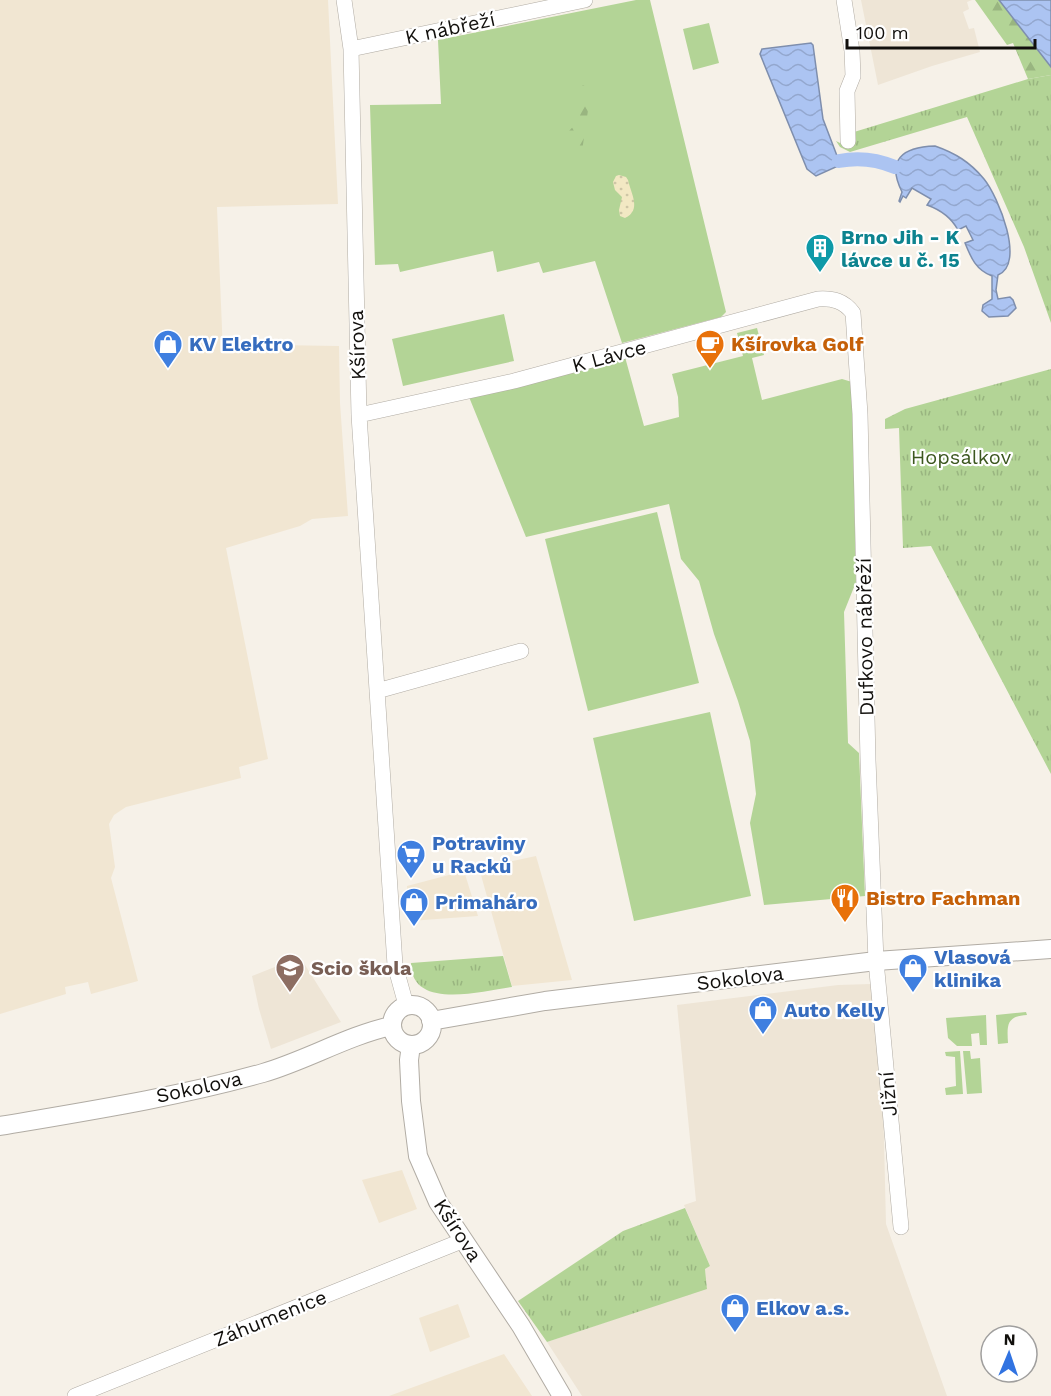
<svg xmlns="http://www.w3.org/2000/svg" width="1051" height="1396" viewBox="0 0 1051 1396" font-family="'Work Sans',sans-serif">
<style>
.built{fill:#eee5d6}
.industrial{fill:#f1e6d2}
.grass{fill:#b3d496}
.forest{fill:url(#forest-firs)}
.sand{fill:url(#sand-dots)}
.park{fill:url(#park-tufts)}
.water{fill:url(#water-waves);stroke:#7e8ead;stroke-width:1.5}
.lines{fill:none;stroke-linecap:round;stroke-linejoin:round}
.canal{stroke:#acc4f2;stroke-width:14}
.minor-casing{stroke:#b1aca4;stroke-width:16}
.tertiary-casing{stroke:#b1aca4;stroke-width:20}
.minor{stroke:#fff;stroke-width:15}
.tertiary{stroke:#fff;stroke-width:18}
.labels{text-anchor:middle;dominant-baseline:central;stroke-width:4.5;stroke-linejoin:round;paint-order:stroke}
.street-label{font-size:20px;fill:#110f0c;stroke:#fff}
.culture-label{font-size:20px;font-weight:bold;fill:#0d838f;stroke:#fff;text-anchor:start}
.shop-label{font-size:20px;font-weight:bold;fill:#366cbe;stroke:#fff;text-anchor:start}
.food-label{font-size:20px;font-weight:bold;fill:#c56008;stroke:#fff;text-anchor:start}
.park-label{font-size:20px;fill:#3c571f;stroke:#fff}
.education-label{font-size:20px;font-weight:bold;fill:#785e54;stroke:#fff;text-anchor:start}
</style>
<defs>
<pattern id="forest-firs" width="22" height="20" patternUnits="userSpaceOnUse" patternTransform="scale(1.5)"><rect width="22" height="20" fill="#b3d496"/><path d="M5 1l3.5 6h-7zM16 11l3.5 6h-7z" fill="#99b580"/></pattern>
<pattern id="sand-dots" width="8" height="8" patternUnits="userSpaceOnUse" patternTransform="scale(1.5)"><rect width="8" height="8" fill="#f2e8c3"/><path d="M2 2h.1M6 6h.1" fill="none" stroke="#cec6a6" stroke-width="1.8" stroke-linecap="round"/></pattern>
<pattern id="park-tufts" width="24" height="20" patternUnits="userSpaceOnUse" patternTransform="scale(1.5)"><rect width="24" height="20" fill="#b3d496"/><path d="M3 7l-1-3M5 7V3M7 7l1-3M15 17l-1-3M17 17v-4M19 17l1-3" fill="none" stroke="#99b580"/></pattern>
<pattern id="water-waves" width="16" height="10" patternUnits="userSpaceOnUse" patternTransform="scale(1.5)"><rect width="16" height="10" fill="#acc4f2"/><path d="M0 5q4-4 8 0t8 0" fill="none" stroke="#93a7ce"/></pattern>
</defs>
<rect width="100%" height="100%" fill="#f6f1e8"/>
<!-- built -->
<path class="built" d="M861 0H972L967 2 969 9 963 12 969 29 974 28 980 52 932 66 878 85Z
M300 957 341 1022 271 1049 259 1009 252 976Z
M871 984 883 1101 886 1224 947 1396H582L547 1342 707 1288 705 1269 710 1266 684 1205 696 1201 677 1005 838 985Z"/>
<!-- industrial -->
<path class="industrial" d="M0 0H328L338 204 217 207 223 353 276 345 339 346 340 403 348 516 312 519 300 526 226 548 268 759 239 767 241 778 126 807 114 815 109 824 115 867 111 878 138 981 91 994 88 982 65 987 66 994 0 1014Z
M536 856 572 980 512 986 479 868Z
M464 871 478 916 410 921 407 886Z
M402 1170 417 1209 379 1223 362 1180Z
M458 1304 470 1337 430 1352 419 1318Z
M504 1354 532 1396H389Z"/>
<!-- grass -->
<path class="grass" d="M636 0H650L726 312 721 317 622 343 595 261 543 273 539 262 497 272 493 251 400 272 398 264 375 265 370 105 441 104 438 40Z
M709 23 719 63 693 70 683 29Z
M504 314 514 361 403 386 392 339Z
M757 328 764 355 752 358 762 400 842 379 852 382 856 582 844 612 848 743 859 753 865 896 764 905 750 823 756 794 750 741 738 701 714 634 699 581 681 559 669 504 526 537 469 397 625 357 644 426 679 417 678 397 672 374 743 356 737 333Z
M657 512 699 683 588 711 545 539Z
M710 712 751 896 634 921 593 738Z
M1026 1012 1027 1015C1006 1016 1007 1026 1008 1043L998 1044 996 1015Z
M986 1015 987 1045H980L979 1033 971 1034 972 1046H957L948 1038 946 1018Z
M960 1051 963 1094 946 1095 945 1088 956 1086 955 1057 946 1056 945 1052Z
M963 1051H970L971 1059 980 1058 982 1093 967 1094Z"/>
<!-- forest -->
<path class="forest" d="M975 0H999L1051 67V75L1028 79 1013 43 1007 45Z
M583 85 591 90 582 151 576 153 570 152C556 134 573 132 579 118 583 108 583 97 581 87Z"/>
<!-- sand -->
<path class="sand" d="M619 175 626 177 628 180C631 194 642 210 625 218L620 216 619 210 622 197 615 190 613 182 616 176Z"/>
<!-- park -->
<path class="park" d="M1051 75V323L1024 247 967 117 850 152 840 147 836 141 842 144 854 132 1028 79Z
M1051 369V774L931 546 903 548 899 428 885 429V419L905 409Z
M503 956 512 987C482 991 411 1011 411 963Z
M685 1208 710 1266 705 1269 707 1289 547 1342 518 1301 623 1231Z"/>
<!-- water -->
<path class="water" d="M999 0H1051V67Z
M811 43 813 45 823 119 839 161 838 166 816 176 807 169 760 54 762 49Z
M935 146C955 153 970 162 984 179 998 196 1026 264 998 275L996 290 998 299 1010 297 1013 300 1016 308 1008 316 989 317 982 311 983 305 992 299V276C976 270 971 258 965 243L973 240 966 226 958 230C951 217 941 210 927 205L931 199 912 188 906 198 903 196 900 202 899 201 902 192C886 160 902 147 935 146Z"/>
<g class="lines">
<!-- canal -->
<path class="canal" d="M839 161C859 157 876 159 895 167"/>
<!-- minor casing -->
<g class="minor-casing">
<path id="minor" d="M344 0 351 49 359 415 395 965 406 1005
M844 0 852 51 853 76 847 91 848 141
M351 49 585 0
M359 415 514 381 818 299C833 298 844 301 853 313L860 414 868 760 876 961 901 1227
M377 691 521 651
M75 1396 464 1240"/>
</g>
<!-- tertiary casing -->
<g class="tertiary-casing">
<path id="tertiary" d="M392 1025a20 20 0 1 1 40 0a20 20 0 1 1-40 0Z
M431 1021 545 1001 876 961 1051 949
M411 1045 409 1060 411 1101 418 1156 438 1202 521 1326 562 1396
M0 1126C88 1111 178 1097 263 1073 307 1060 347 1036 391 1026"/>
</g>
<!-- minor -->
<use href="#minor" class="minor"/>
<!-- tertiary -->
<use href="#tertiary" class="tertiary"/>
</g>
<!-- icons -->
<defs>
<g id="building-pin" transform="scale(1.5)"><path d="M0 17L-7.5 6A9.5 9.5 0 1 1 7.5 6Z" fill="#0f9aa8" stroke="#fff"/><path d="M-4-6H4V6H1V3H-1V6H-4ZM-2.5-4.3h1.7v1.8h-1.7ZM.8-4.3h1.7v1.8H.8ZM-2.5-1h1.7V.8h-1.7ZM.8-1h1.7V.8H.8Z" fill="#fff"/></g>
<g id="shop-pin" transform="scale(1.5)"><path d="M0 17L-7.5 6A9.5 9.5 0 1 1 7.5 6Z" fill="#3f7fe0" stroke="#fff"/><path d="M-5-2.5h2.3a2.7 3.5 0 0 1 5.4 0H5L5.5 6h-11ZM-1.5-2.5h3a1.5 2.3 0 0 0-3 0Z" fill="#fff"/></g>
<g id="cafe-pin" transform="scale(1.5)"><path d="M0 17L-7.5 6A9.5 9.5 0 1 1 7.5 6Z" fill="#e8710a" stroke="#fff"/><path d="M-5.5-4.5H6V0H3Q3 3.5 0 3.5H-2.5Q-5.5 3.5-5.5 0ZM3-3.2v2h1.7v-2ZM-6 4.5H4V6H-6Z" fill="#fff"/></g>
<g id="supermarket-pin" transform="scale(1.5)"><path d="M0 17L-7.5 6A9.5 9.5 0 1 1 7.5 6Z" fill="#3f7fe0" stroke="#fff"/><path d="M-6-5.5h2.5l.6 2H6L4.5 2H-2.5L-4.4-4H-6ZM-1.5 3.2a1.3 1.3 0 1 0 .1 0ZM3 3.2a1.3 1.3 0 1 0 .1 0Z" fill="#fff"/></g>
<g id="restaurant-pin" transform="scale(1.5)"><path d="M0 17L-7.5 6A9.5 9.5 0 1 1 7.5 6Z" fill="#e8710a" stroke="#fff"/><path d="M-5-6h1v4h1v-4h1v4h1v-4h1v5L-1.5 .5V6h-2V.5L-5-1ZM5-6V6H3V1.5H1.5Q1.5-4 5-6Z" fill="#fff"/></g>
<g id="school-pin" transform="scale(1.5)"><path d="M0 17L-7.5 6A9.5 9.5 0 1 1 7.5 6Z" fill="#8d6e63" stroke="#fff"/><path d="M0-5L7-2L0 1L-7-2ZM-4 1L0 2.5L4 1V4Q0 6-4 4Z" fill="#fff"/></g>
</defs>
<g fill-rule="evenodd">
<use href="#building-pin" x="820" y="248"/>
<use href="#shop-pin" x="168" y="344"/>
<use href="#cafe-pin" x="710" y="344"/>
<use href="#supermarket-pin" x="411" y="854"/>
<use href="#restaurant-pin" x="845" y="898"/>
<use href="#shop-pin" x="414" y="902"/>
<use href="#school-pin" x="290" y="968"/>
<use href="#shop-pin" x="913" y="968"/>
<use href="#shop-pin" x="763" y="1010"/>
<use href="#shop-pin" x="735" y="1308"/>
</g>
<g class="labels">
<!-- street labels -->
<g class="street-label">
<text transform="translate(450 28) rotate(-12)">K nábřeží</text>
<text transform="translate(357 345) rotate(-92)">Kšírova</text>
<text transform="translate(609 356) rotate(-15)">K Lávce</text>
<text transform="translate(865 637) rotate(-91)">Dufkovo nábřeží</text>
<text transform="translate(740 978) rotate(-7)">Sokolova</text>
<text transform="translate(199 1087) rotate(-12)">Sokolova</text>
<text transform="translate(888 1094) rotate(-95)">Jižní</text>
<text transform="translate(458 1230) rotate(57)">Kšírova</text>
<text transform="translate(270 1318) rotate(-22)">Záhumenice</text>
</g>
<!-- culture labels -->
<g class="culture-label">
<text x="841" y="237">Brno Jih - K<tspan x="841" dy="23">lávce u č. 15</tspan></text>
</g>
<!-- shop labels -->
<g class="shop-label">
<text x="189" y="344">KV Elektro</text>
<text x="432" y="843">Potraviny<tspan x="432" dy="23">u Racků</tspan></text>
<text x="435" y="902">Primaháro</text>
<text x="934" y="957">Vlasová<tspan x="934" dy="23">klinika</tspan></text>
<text x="784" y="1010">Auto Kelly</text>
<text x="756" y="1308">Elkov a.s.</text>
</g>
<!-- food labels -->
<g class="food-label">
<text x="731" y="344">Kšírovka Golf</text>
<text x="866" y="898">Bistro Fachman</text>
</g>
<!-- park labels -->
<g class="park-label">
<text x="961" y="457">Hopsálkov</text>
</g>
<!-- education labels -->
<g class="education-label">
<text x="311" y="968">Scio škola</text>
</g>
</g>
<!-- north arrow -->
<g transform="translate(1009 1354) rotate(2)"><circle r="28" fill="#ffffff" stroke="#a09f9e" stroke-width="1.5"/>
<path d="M0-4.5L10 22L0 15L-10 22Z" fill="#3173e1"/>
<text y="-9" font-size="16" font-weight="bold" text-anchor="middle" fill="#110f0c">N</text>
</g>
<!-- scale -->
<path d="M847 39v9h188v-9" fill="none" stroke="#110f0c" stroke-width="3"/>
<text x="856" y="39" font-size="18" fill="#110f0c" stroke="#ffffff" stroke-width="4.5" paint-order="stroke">100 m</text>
</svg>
